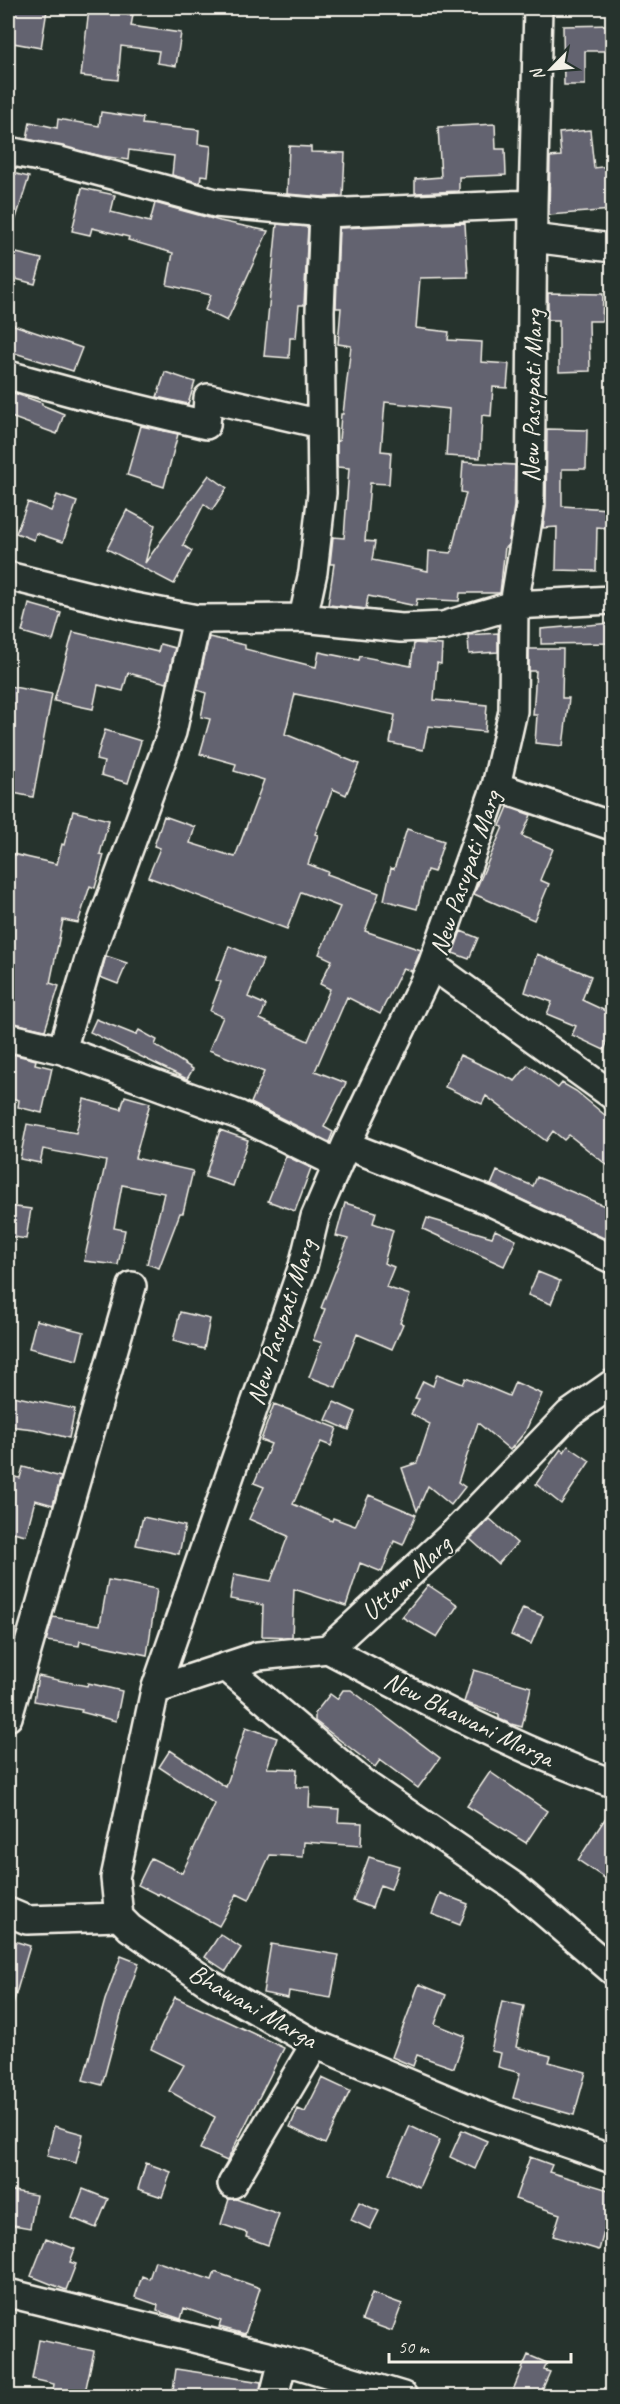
<svg xmlns="http://www.w3.org/2000/svg" width="620" height="2404" viewBox="0 0 620 2404" font-family="Caveat,sans-serif">
<style>
.building{fill:#64636f;stroke:#f4f1e8;stroke-width:1.5}
.lines{fill:none;stroke-linecap:round;stroke-linejoin:round}
.minor-casing{stroke:#f4f1e8;stroke-width:32}
.minor{stroke:#26332d;stroke-width:27}
.labels{text-anchor:middle;dominant-baseline:central;stroke-width:4.5;stroke-linejoin:round;paint-order:stroke}
.street-label{font-size:26px;fill:#f4f1e8;stroke:#26332d}
</style>
<rect width="100%" height="100%" fill="#26332d"/>
<filter id="ink" filterUnits="userSpaceOnUse"><feTurbulence type="fractalNoise" baseFrequency=".0167" numOctaves="2"/><feDisplacementMap in="SourceGraphic" scale="12" xChannelSelector="R" yChannelSelector="G"/><feConvolveMatrix kernelMatrix="1 2 1 2 8 2 1 2 1" color-interpolation-filters="sRGB"/></filter>
<g filter="url(#ink)">
<!-- building -->
<path class="building" d="M8 8 47 10 41 48 8 42Z
M89 9 133 15 131 26 181 33 176 66 157 63 159 51 121 46 118 80 81 76Z
M612 25V51H585V85H564L563 26Z
M101 112 143 118 142 124 199 130 198 144 211 146 208 176 201 175 200 183 172 175 174 156 129 150 128 160 102 156 27 139 30 122 57 128 58 119 99 126Z
M495 124 496 149H505L506 175 459 177V191L415 193V179L441 177 438 127Z
M590 130 594 168 609 166 612 210 549 215 550 157 561 156 559 133Z
M289 146 311 147V152L345 153 343 196 324 197 287 194Z
M8 172 29 177 12 231 8 230Z
M82 188 115 195 111 212 150 222 155 203 220 221 268 231 227 321 205 310 211 295 167 285 173 253 128 240 129 237 92 228 90 235 72 231Z
M465 223 468 277 420 278 416 328 449 332 448 340 482 342 481 362 509 364 507 388 493 387 491 416 482 415 480 458 446 456 449 409 385 402 381 451 391 452 389 484 370 483 365 541 375 542 372 560 428 571 429 551 451 553 466 493 461 492 463 462 515 465 514 506 508 547H505L500 593H460L459 601 417 599 416 606 368 596 366 609 328 605 334 564H330L333 537 344 538 349 468 337 467V441H339L341 414H343L351 346 338 344 341 308H336L339 228Z
M277 224 308 227 304 305H299L296 338H290L289 358 264 356Z
M8 251 42 259 35 284 8 277Z
M548 293 603 294 602 321H589L590 371 559 372V320H548Z
M8 323 82 348 73 371 8 351Z
M165 372 195 382 188 404 157 397Z
M8 391 42 403V405L64 414 57 434 8 416Z
M141 426 178 434 164 487 127 475Z
M547 429 587 430 586 469H562V506L609 509 607 528 597 527 596 571 556 570 557 527 543 528 546 507Z
M209 475 227 488 212 510 204 504 183 545 192 551 174 584 107 549 127 510 155 525 145 563Z
M57 495 77 502 63 542 36 533 34 540 16 533 28 502 51 511Z
M29 604 61 613 53 641 22 632Z
M612 623V643L541 644V629Z
M73 632 158 652 160 644 175 648 167 683 128 673 123 691 98 685 93 709 54 701Z
M498 633V652L469 654 468 635Z
M209 637 245 645V649L316 667 319 652 359 660 360 656 411 666 414 643 442 645 441 664 437 663 434 700 487 705 485 732 428 726 423 750 390 743 395 715 295 694 285 734 359 764 346 795 333 789 315 834 318 835 308 864 328 872 327 874 379 893 365 931 421 950 412 971 403 968 380 1014 347 997 315 1071 346 1083 324 1127 333 1132 329 1142 251 1103 264 1072 209 1050 223 1017 210 1011 221 982 216 980 229 946 263 960 248 997 266 1005 260 1019 308 1041 330 989 320 984 332 960 319 954 340 907 301 892 287 929 148 877 160 848 154 846 164 816 195 827 190 843 235 857 264 780 234 771 236 764 200 754 210 719 201 717 206 693 197 690Z
M529 649H563L562 698H569L563 746 535 743 537 715H533L536 671H529Z
M8 686 52 694 33 797 8 792Z
M105 730 141 741 128 783 101 775 104 762 96 760Z
M508 807 531 815 522 836 553 849 540 880 549 884 534 920 474 894 503 827 500 826Z
M73 811 109 820 100 854 104 855 95 888 90 886 78 923 63 920 50 983 59 986 45 1030 8 1022V853L57 864 62 844 64 845Z
M407 829 444 841 434 872 427 870 417 909 384 900 391 868 394 869Z
M461 931 478 938 469 959 453 953Z
M537 954 591 976 582 1000 612 1014V1031L604 1050 572 1035 576 1026 547 1014 552 1002 525 992Z
M106 956 127 963 118 984 100 977Z
M96 1019 136 1035 139 1030 157 1040 155 1045 193 1069 187 1079 90 1032Z
M8 1053 36 1060 35 1064 52 1068 42 1113 18 1107 19 1100 8 1097Z
M460 1055 515 1081 528 1065 558 1088 562 1083 576 1091 612 1121V1169L569 1135 564 1140 553 1131 546 1141 486 1096 482 1104 445 1087Z
M125 1096 150 1103 135 1158 193 1171 183 1213H180L159 1268 147 1264 164 1193 122 1185 114 1228 125 1230 118 1265 84 1261 106 1161 43 1149 40 1163 20 1159 27 1124 76 1133 84 1099 121 1109Z
M220 1130 248 1140 233 1186 205 1177Z
M286 1156 311 1168 295 1211 268 1201Z
M497 1171 533 1186 537 1177 612 1209V1242L491 1185Z
M345 1203 376 1212 373 1223 393 1230 384 1263 394 1267 386 1287 410 1295 400 1323 403 1324 392 1349 357 1334 336 1387 309 1377 322 1343 313 1340 325 1309 321 1308 348 1239 336 1236Z
M8 1206 31 1209 26 1239 8 1236Z
M427 1218 492 1237 495 1230 516 1240 504 1266 423 1229Z
M538 1272 560 1281 551 1304 528 1295Z
M180 1312 210 1319 204 1349 173 1341Z
M36 1320 84 1332 77 1360 29 1348Z
M437 1374 463 1384 466 1378 509 1396 515 1382 542 1394 525 1432 510 1450 478 1423 458 1482 465 1487 451 1505 428 1486 417 1511 402 1468 417 1463 430 1424 411 1414 419 1399 415 1398 423 1381 433 1386Z
M8 1395 75 1409 69 1438 34 1429 8 1426Z
M334 1402 356 1412 349 1430 326 1420Z
M274 1404 337 1428 331 1446 321 1442 293 1504 332 1521 333 1518 355 1526 369 1495 416 1515 403 1545 394 1541 382 1572 360 1563 346 1606 294 1589 292 1637 262 1636 263 1605 230 1599 234 1574 271 1581 288 1536 249 1519 264 1487 254 1483 271 1444 261 1440Z
M568 1446 590 1461 561 1504 536 1484 561 1449 564 1452Z
M23 1467 61 1477 53 1505 35 1500 26 1535 8 1531V1500L14 1477 20 1478Z
M143 1517 185 1526 179 1554 136 1545Z
M490 1519 517 1543 498 1564 470 1539Z
M108 1580 157 1589 147 1655 80 1641 79 1646 46 1641 53 1617 100 1625Z
M428 1585 458 1605 437 1637 402 1617Z
M523 1608 543 1616 531 1644 511 1635Z
M474 1670 531 1687 522 1727 511 1724 499 1719V1715L464 1702Z
M38 1676 87 1686 88 1683 122 1691 116 1721 81 1712 82 1710 34 1701Z
M343 1690H351L440 1758 418 1788 380 1760 375 1767 315 1721V1713L330 1694 337 1699Z
M246 1727 277 1738 267 1768 297 1769 296 1787H310L309 1807 339 1809 338 1822 362 1823 361 1846 304 1842 303 1857 270 1855 249 1900 237 1894 219 1926 159 1893 158 1895 138 1885 151 1858 182 1873 215 1804 159 1767 170 1750 226 1787Z
M490 1772 547 1811 526 1843 467 1806Z
M612 1808V1883L578 1860Z
M369 1857 399 1866 391 1889 380 1885 372 1908 353 1901Z
M440 1893 468 1904 460 1925 432 1914Z
M220 1934 241 1948 226 1971 205 1957Z
M8 1939 30 1946 13 2004 8 2003Z
M271 1944 339 1955 331 1998 289 1991 288 1998 263 1993Z
M121 1956 139 1963 122 2011 102 2085 83 2080 105 2000Z
M419 1984 446 1995 435 2024 465 2036 454 2068 417 2055 413 2066 392 2057Z
M175 1997 284 2048 227 2161 200 2149 215 2117 169 2091 184 2065 151 2049Z
M502 2001 524 2006 516 2047 551 2056 549 2062 586 2072 574 2115 513 2098 520 2073 498 2067 501 2053 491 2051Z
M322 2078 350 2091 325 2144 290 2127 298 2109 305 2112Z
M54 2126 83 2134 76 2163 47 2156Z
M410 2126 440 2140 419 2187 389 2173Z
M462 2130 487 2141 475 2169 450 2157Z
M530 2157 552 2165 549 2172 612 2191V2202L599 2250 553 2236 560 2214 515 2199Z
M146 2163 171 2172 162 2197 138 2189Z
M83 2189 108 2199 96 2228 72 2218Z
M8 2190 36 2195 30 2228 8 2224Z
M229 2199H236L279 2214 268 2245 246 2237 247 2233 221 2224Z
M359 2202 379 2211 370 2229 351 2220Z
M46 2238 75 2249 70 2262 76 2264 66 2290 31 2276Z
M155 2261 212 2280 215 2272 260 2288 245 2334 219 2327 221 2321 184 2308 181 2319 157 2311 158 2305 135 2297 142 2276 149 2279Z
M372 2293 402 2304 392 2331 362 2320Z
M39 2340 94 2351 84 2397H52L54 2384 32 2379Z
M528 2355 547 2363 544 2370 550 2372 539 2397H510Z
M176 2369 261 2382 259 2397H172Z"/>
<g class="lines">
<!-- minor casing -->
<g class="minor-casing">
<path id="minor" d="M538 8 533 204 530 507 514 605 513 711 496 786 432 965 346 1145 315 1217 303 1266 155 1690 115 1878 119 1917 130 1928 210 1984 315 2044 482 2114 612 2159
M8 151 60 161 215 203 324 213 533 204
M533 238 612 248
M8 375 82 395 206 425 208 398 321 424
M8 576 134 607 197 619 303 618 401 628 443 626 514 605 612 600
M303 618 313 572 322 493 320 311 324 213
M496 786 612 826
M432 965 612 1095
M8 1037 62 1050 239 1115 338 1164
M62 1050 92 949 172 732 197 619
M346 1145 487 1200 612 1259
M328 1649C421 1698 513 1748 612 1783
M226 1667 363 1783 515 1887 612 1970
M155 1690 258 1656 328 1649 455 1532 569 1414 612 1384
M8 1717 132 1286
M8 1912 27 1920 119 1917
M232 2184 315 2044
M8 2293 283 2360 403 2396
M274 2396 283 2360"/>
</g>
<!-- minor -->
<use href="#minor" class="minor"/>
</g>
</g>
<g class="labels">
<!-- street labels -->
<g class="street-label">
<text transform="translate(532 396) rotate(-89)">New Pasupati Marg</text>
<text transform="translate(465 873) rotate(-71)">New Pasupati Marg</text>
<text transform="translate(281 1322) rotate(-72)">New Pasupati Marg</text>
<text transform="translate(406 1578) rotate(-43)">Uttam Marg</text>
<text transform="translate(469 1719) rotate(26)">New Bhawani Marga</text>
<text transform="translate(253 2006) rotate(30)">Bhawani Marga</text>
</g>
</g>
<!-- margin -->
<rect width="620" height="2404" fill="none" stroke="#26332d" stroke-width="30"/>
<rect x="15" y="15" width="590" height="2374" fill="none" stroke="#f4f1e8" stroke-width="2" filter="url(#ink)"/>
<!-- north arrow -->
<g transform="translate(551 69) rotate(245)" stroke="#26332d" stroke-width="4.5" paint-order="stroke">
<path d="M0-4.5L10 22L0 15L-10 22Z" fill="#f4f1e8"/>
<text y="-9" font-size="16" font-weight="bold" text-anchor="middle" fill="#f4f1e8">N</text>
</g>
<!-- scale -->
<path d="M389 2353v9h182v-9" fill="none" stroke="#f4f1e8" stroke-width="3"/>
<text x="398" y="2353" font-size="18" fill="#f4f1e8" stroke="#26332d" stroke-width="4.5" paint-order="stroke">50 m</text>
</svg>
